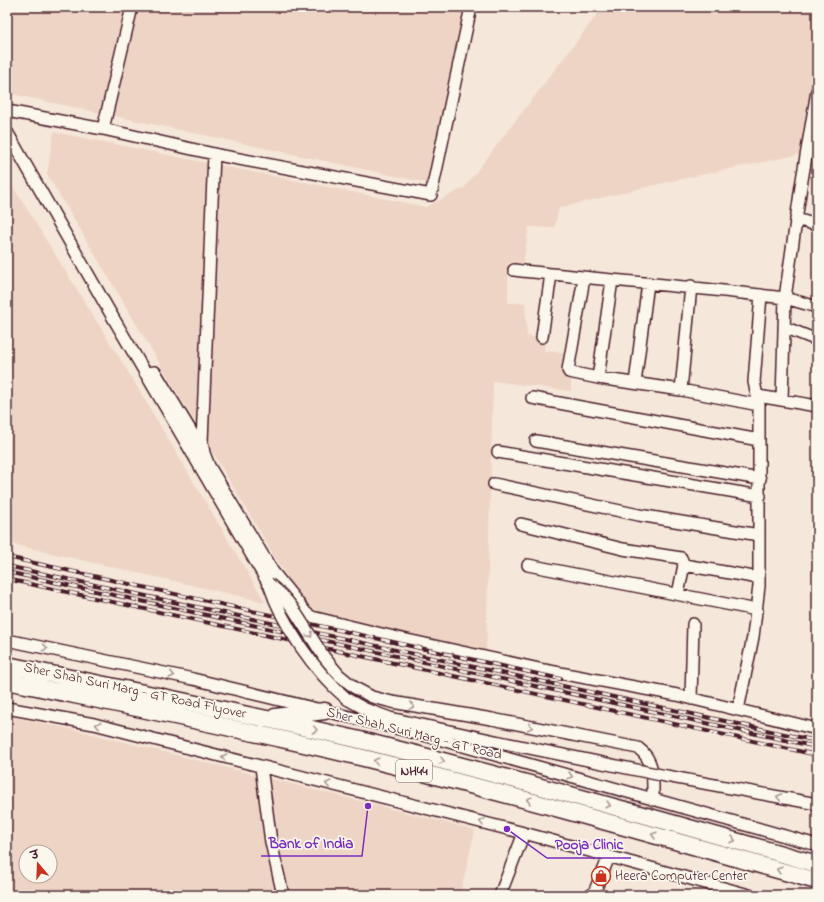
<svg xmlns="http://www.w3.org/2000/svg" width="824" height="902" viewBox="0 0 824 902" font-family="'Indie Flower','Playpen Sans Deva',sans-serif">
<style>
.built{fill:#eed4c4;fill-rule:evenodd}
.lines{fill:none;stroke-linecap:round;stroke-linejoin:round}
.minor-casing{stroke:#4a1f2b;stroke-width:14}
.highway-casing{stroke:#4a1f2b;stroke-width:19}
.minor{stroke:#fbf7ec;stroke-width:11}
.highway{stroke:#fbf7ec;stroke-width:16}
.rail-casing{stroke:#4a1f2b;stroke-width:4}
.rail{stroke:#fbf7ec;stroke-width:2.5;stroke-dasharray:8;stroke-linecap:butt}
.minor-bridge-casing{stroke:#4a1f2b;stroke-width:14;stroke-linecap:butt}
.minor-bridge{stroke:#fbf7ec;stroke-width:11}
.oneway{stroke:#ab9695}
.labels{text-anchor:middle;dominant-baseline:central;stroke-width:3.5;stroke-linejoin:round;paint-order:stroke}
.shield{fill:#fbf7ec;stroke:#7f6065;stroke-width:1}
.shield-label{font-size:13px;font-weight:bold;fill:#4a1f2b}
.street-label{font-size:14px;fill:#4a1f2b;stroke:#fbf7ec}
.poi-label{font-size:14px;fill:#4a1f2b;stroke:#fbf7ec;text-anchor:start}
.leader{fill:none;stroke:#7b2cbf;stroke-width:1.5}
.callout-dot{fill:#7b2cbf;stroke:#fbf7ec;stroke-width:1.5}
.callout-label{font-size:15px;text-anchor:middle;font-weight:bold;fill:#7b2cbf;stroke:#fbf7ec;stroke-width:3.5;stroke-linejoin:round;paint-order:stroke}
</style>
<rect width="100%" height="100%" fill="#f5e7da"/>
<filter id="ink" filterUnits="userSpaceOnUse"><feTurbulence type="fractalNoise" baseFrequency=".025" numOctaves="2"/><feDisplacementMap in="SourceGraphic" scale="8" xChannelSelector="R" yChannelSelector="G"/><feConvolveMatrix kernelMatrix="1 2 1 2 8 2 1 2 1" color-interpolation-filters="sRGB"/></filter>
<g filter="url(#ink)">
<!-- built -->
<path class="built" d="M7 7H466L428 183 7 93Z
M603 7H817V136L811 135 806 153 671 181 559 208 554 228 529 227 523 263H508V303H525L527 336 545 339 544 351 565 353 564 367 571 368V391L493 381 486 656 310 616 47 174 54 132 426 207 464 188Z
M7 177 130 375 265 602 7 543Z
M7 716 80 731 475 830 460 895H7ZM26 852H50V876H26Z"/>
<g class="lines">
<!-- minor casing -->
<g class="minor-casing">
<path id="minor" d="M817 91 801 186 785 298 817 307
M7 111 103 129 223 156 431 195 471 7
M103 129 132 7
M7 132 108 309 268 583
M214 154 202 442 204 453 209 466 273 572 306 613 312 617 398 638 544 670 677 695 817 729
M796 219 817 225
M514 270C604 280 695 287 785 298L782 400
M584 278 568 370 569 372 598 378 681 390 759 405
M784 327 817 340
M542 337 551 274
M145 373 155 372 203 451
M598 378 612 280
M635 383 648 283
M681 390 691 286
M758 396 817 406
M532 398 759 440
M536 441 760 479
M498 452 760 496
M494 484 639 515 759 535
M521 524 623 549 681 558 684 565 678 594
M528 565 757 610
M684 565 759 578
M7 640 193 679 424 735 817 845
M347 699 365 709 390 718 500 742
M691 699 693 624
M7 708 94 724 524 833 749 895
M738 710 753 637 759 586V405L754 382 761 295
M492 719 638 748C655 760 653 780 653 800
M261 767 271 842 283 895
M666 776 817 804
M500 895 524 833
M593 895 609 857"/>
</g>
<!-- highway casing -->
<g class="highway-casing">
<path id="highway" d="M7 665C129 690 251 714 372 743 521 780 669 822 817 864
M7 681C127 706 248 730 368 759 518 796 668 839 817 881
M275 717 325 711"/>
</g>
<!-- minor -->
<use href="#minor" class="minor"/>
<!-- highway -->
<use href="#highway" class="highway"/>
<!-- rail casing -->
<g class="rail-casing">
<path id="rail" d="M7 557 561 679
M7 566 817 741
M7 572 817 747
M7 579 817 755"/>
</g>
<!-- rail -->
<use href="#rail" class="rail"/>
<!-- minor-bridge casing -->
<g class="minor-bridge-casing">
<path id="minor-bridge" d="M268 583 282 595 292 607 324 657 339 675 355 688 372 697 392 702 492 719
M269 584C283 626 313 670 347 699
M500 742 666 776"/>
</g>
<!-- minor-bridge -->
<use href="#minor-bridge" class="minor-bridge"/>
</g>
<!-- one-way arrows -->
<defs><path id="oneway-chevron" d="M-2-3.5L2.5 0L-2 3.5" fill="none" stroke-width="1.6" stroke-linecap="round" stroke-linejoin="round"/></defs>
<g class="oneway">
<use href="#oneway-chevron" transform="translate(310 635) rotate(57)"/>
<use href="#oneway-chevron" transform="translate(45 648) rotate(12)"/>
<use href="#oneway-chevron" transform="translate(172 675) rotate(12)"/>
<use href="#oneway-chevron" transform="translate(412 706) rotate(10)"/>
<use href="#oneway-chevron" transform="translate(98 725) rotate(-167)"/>
<use href="#oneway-chevron" transform="translate(530 727) rotate(11)"/>
<use href="#oneway-chevron" transform="translate(315 730) rotate(13)"/>
<use href="#oneway-chevron" transform="translate(224 757) rotate(-166)"/>
<use href="#oneway-chevron" transform="translate(376 761) rotate(-166)"/>
<use href="#oneway-chevron" transform="translate(442 761) rotate(14)"/>
<use href="#oneway-chevron" transform="translate(570 776) rotate(16)"/>
<use href="#oneway-chevron" transform="translate(328 784) rotate(-166)"/>
<use href="#oneway-chevron" transform="translate(779 797) rotate(-169)"/>
<use href="#oneway-chevron" transform="translate(529 800) rotate(-165)"/>
<use href="#oneway-chevron" transform="translate(608 805) rotate(16)"/>
<use href="#oneway-chevron" transform="translate(482 822) rotate(-166)"/>
<use href="#oneway-chevron" transform="translate(654 835) rotate(-164)"/>
<use href="#oneway-chevron" transform="translate(733 840) rotate(16)"/>
<use href="#oneway-chevron" transform="translate(779 870) rotate(-164)"/>
</g>
</g>
<!-- icons -->
<defs>
<g id="shop-ring" transform="scale(1)"><circle r="9.5" fill="#fbf7ec" stroke="#c8321e" stroke-width="1.5"/><path d="M-5-2.5h2.3a2.7 3.5 0 0 1 5.4 0H5L5.5 6h-11ZM-1.5-2.5h3a1.5 2.3 0 0 0-3 0Z" fill="#c8321e"/></g>
</defs>
<g fill-rule="evenodd">
<use href="#shop-ring" x="601" y="876"/>
</g>
<g class="labels">
<!-- shield labels -->
<rect class="shield" x="396" y="760" width="36" height="22" rx="3"/>
<g class="shield-label">
<text x="414" y="771">NH44</text>
</g>
<!-- street labels -->
<g class="street-label">
<text transform="translate(135 691) rotate(12)">Sher Shah Suri Marg - GT Road Flyover</text>
<text transform="translate(414 734) rotate(14)">Sher Shah Suri Marg - GT Road</text>
</g>
<!-- poi labels -->
<g class="poi-label">
<text x="615" y="876">Heera Computer Center</text>
</g>
</g>
<!-- callouts -->
<path class="leader" d="M368 806L362 856H261M507 829L547 858H631"/>
<g class="callout-dot">
<circle cx="368" cy="806" r="4"/>
<circle cx="507" cy="829" r="4"/>
</g>
<g class="callout-label">
<text x="311" y="848">Bank of India</text>
<text x="589" y="849">Pooja Clinic</text>
</g>
<!-- margin -->
<rect width="824" height="902" fill="none" stroke="#fbf7ec" stroke-width="24"/>
<rect x="12" y="12" width="800" height="878" fill="none" stroke="#4a1f2b" stroke-width="1.5" filter="url(#ink)"/>
<!-- north arrow -->
<g transform="translate(38 864) rotate(341)"><circle r="19" fill="#fbf7ec" stroke="#b4a19f"/>
<path d="M0-3L7 15L0 10L-7 15Z" fill="#c8321e"/>
<text y="-6" font-size="11" font-weight="bold" text-anchor="middle" fill="#4a1f2b">उ</text>
</g>
</svg>
